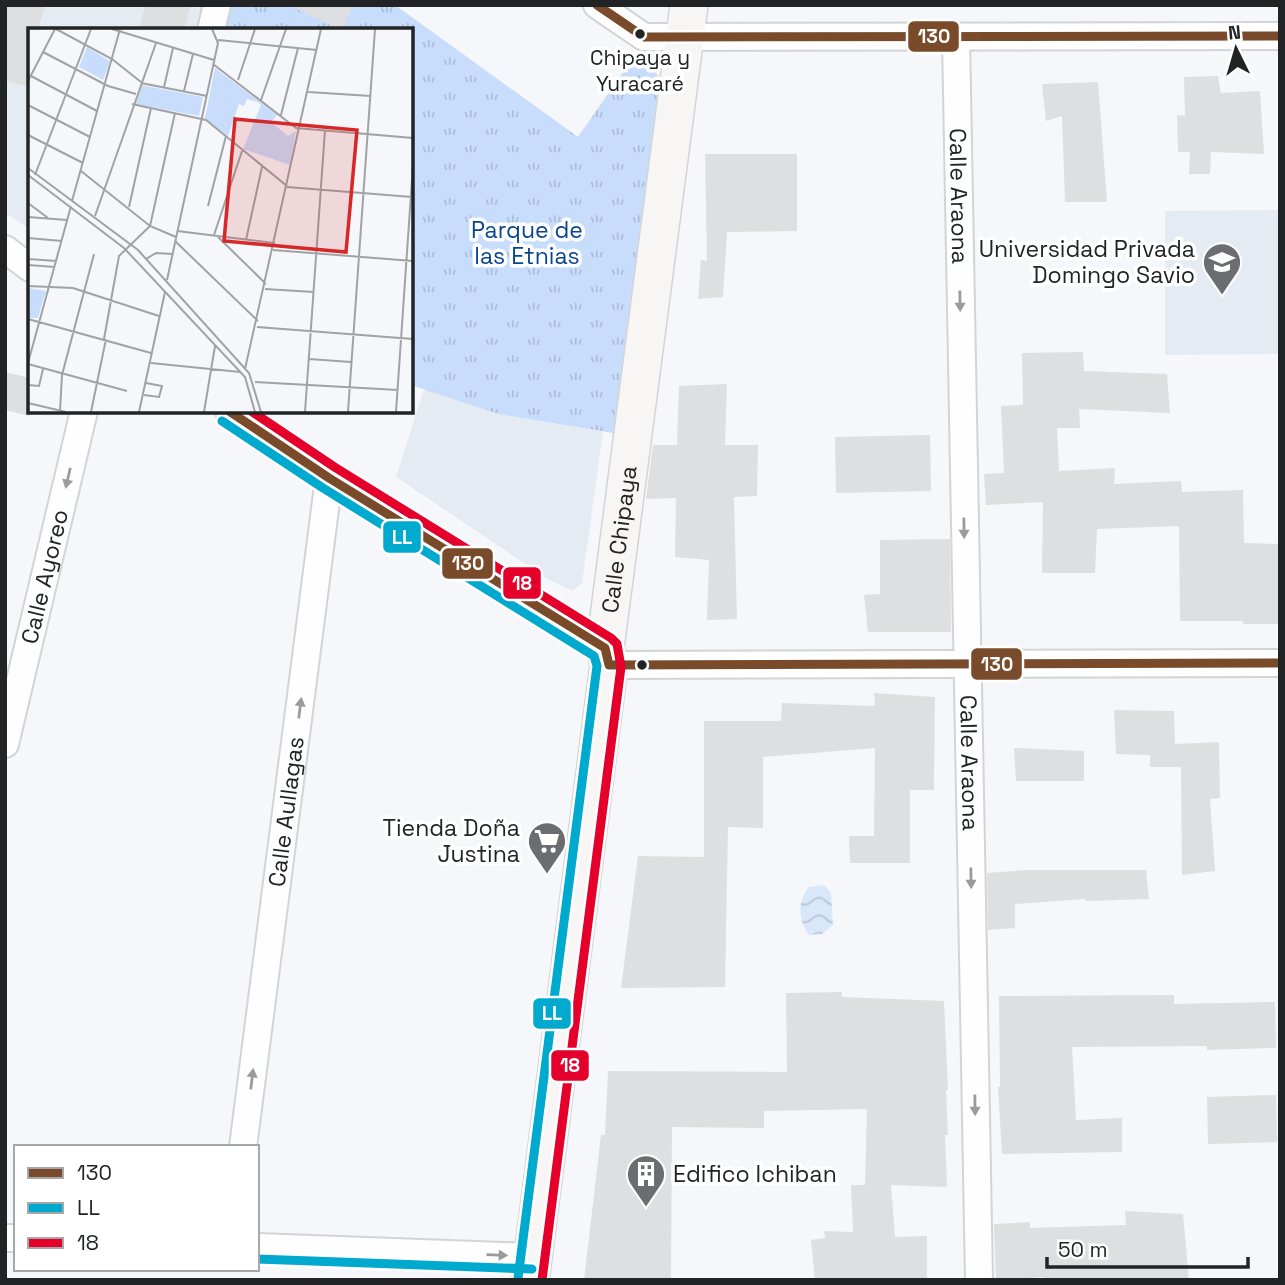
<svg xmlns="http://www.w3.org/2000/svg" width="1285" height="1285" viewBox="0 0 1285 1285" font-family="'Space Grotesk',sans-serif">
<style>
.built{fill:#e5ebf2}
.park{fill:url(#park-tufts)}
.water{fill:url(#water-waves)}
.building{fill:#dddfe1}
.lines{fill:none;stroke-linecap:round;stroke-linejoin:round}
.street-casing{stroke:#d2d4d6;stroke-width:30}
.secondary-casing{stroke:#d2d4d6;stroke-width:40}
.street{stroke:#fefefe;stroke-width:26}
.secondary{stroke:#f8f6f5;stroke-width:37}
.bus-1-casing{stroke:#fff;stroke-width:14}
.bus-2-casing{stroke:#fff;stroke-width:14}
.bus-3-casing{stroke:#fff;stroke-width:14}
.bus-1{stroke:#7a4b2a;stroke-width:9}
.bus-2{stroke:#00a9ce;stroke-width:9}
.bus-3{stroke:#e4002b;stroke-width:9}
.oneway{fill:#9b9b9c}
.bus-dot{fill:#212325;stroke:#fff;stroke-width:2.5}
.labels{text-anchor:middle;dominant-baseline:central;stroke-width:7;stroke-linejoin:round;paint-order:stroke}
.bus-label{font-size:21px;fill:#212325;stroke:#fff}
.street-label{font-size:23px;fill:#212325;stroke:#fff}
.park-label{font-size:23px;fill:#09448f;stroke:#fff}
.poi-label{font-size:23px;fill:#212325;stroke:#fff;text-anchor:end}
.inset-road{fill:none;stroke:#a0a2a5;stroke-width:2}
.view{fill:#d62828;fill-opacity:0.15;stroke:#d62828;stroke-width:3.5}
.inset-edge{fill:none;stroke:#212325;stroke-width:3.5}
.line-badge{stroke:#fff;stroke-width:2.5}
.badge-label{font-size:19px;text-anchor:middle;font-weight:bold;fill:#fff}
</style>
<defs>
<pattern id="park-tufts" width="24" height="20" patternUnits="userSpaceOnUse" patternTransform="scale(1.75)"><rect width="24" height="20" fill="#c8ddfb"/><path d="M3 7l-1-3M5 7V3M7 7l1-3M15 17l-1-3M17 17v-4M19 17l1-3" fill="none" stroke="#acbdd7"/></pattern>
<pattern id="water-waves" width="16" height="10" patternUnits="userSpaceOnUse" patternTransform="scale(1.75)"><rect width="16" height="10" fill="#d9e7fb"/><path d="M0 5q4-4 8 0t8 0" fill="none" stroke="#bac6d7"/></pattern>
</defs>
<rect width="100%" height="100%" fill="#f5f7fa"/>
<!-- built -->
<path class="built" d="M5 5H207L201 30H30V229L5 213Z
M1280 210V354L1165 355V211Z
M424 389 498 414 603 432 582 583 572 591 548 579 396 477Z"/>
<!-- park -->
<path class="park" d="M207 5H395L578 137 635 55 655 71 661 81 619 434 498 414 411 385V30H201Z"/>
<!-- water -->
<path class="water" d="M824 885 831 893 833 925 822 934 809 935C798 920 797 901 809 887Z"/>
<!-- building -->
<path class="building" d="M5 5H45L38 30H30V87L5 81Z
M145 5H191L184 30H139Z
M288 5H353L342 30Z
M1218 76 1221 93 1260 91 1264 154 1211 152 1210 174H1189L1190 152H1178L1177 115 1185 116 1184 77Z
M1098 82 1107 202H1065L1062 116 1046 121 1042 84Z
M705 154H797V231L727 232 723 297 698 299 701 260 707 261Z
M1083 352 1084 371 1167 374 1170 413 1079 409 1080 428H1057L1059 471 1115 468 1114 484 1181 481 1182 492 1243 490 1244 543 1280 544V624H1243V621H1180L1179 526 1097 529 1095 573H1042L1043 502 986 505 984 474 1004 473 1001 406 1023 405 1022 353Z
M5 372 30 378V416L5 410Z
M727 384 725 445H758L757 496 734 497 737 619 707 620 709 560 675 557 676 498 646 499 653 445H677L679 386Z
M930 435 931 491 836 493 835 437Z
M950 539 951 632H868L864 595 880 594V540Z
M874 693 935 697 934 790H910V863H850L849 836H874L875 748 763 757V828L728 827 725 987 621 988 638 856 704 857V721H781L782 703 875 706Z
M1114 710 1174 711 1175 744 1219 742 1220 798 1210 799 1215 871 1182 875 1181 767H1150V755L1116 754Z
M1014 748 1084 751V781H1016Z
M1027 870H1146L1149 899 1086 901 1085 899 1015 904V928L988 930 987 873Z
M842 992V997L944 1001 948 1090H946L948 1135H945L947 1187 891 1185 895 1237 927 1236V1280H815L811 1240 825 1238 824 1231 853 1232 851 1185H865L867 1109 764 1111V1128L672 1127 671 1280H584L601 1135H605L608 1071 787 1072 786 993Z
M1174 995V1004L1275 1002 1276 1048 1207 1050V1046L1072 1047 1076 1120 1122 1118V1152L1002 1154 998 1087H1000L999 996Z
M1276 1095 1277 1142 1208 1144 1207 1097Z
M1125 1211 1183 1214 1189 1280H1044V1277L996 1280 994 1224 1030 1222V1228L1126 1225Z"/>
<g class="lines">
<!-- street casing -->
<g class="street-casing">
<g id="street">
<path d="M597 5 644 37 1280 36"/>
<path d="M211 30 217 5"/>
<path id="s1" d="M956 37 979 1280"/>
<path d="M5 249 30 268"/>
<path d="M229 411 329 478 605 648"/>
<path d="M609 665 1280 663"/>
<path id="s2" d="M5 744 84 411"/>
<path id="s3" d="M243 1147 329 478"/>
<path d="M5 1238H16"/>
<path d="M257 1247 532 1257"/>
</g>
</g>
<!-- secondary casing -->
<g class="secondary-casing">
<g id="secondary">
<path id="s4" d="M530 1280 609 665 605 648 689 5"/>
</g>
</g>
<!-- street -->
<use href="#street" class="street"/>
<!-- secondary -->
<use href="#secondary" class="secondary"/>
<!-- bus-1 casing -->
<g class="bus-1-casing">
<path id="bus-1" d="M597 5 644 37 1280 36
M229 411 329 478 605 648 609 665 1280 663"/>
</g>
<!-- bus-2 casing -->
<g class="bus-2-casing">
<path id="bus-2" d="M222 421 323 488 594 656 597 666 518 1278
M257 1259 532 1269"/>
</g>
<!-- bus-3 casing -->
<g class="bus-3-casing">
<path id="bus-3" d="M251 411 336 468 611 638 617 644 621 667 542 1280"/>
</g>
<!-- bus-1 -->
<use href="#bus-1" class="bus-1"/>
<!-- bus-2 -->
<use href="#bus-2" class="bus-2"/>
<!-- bus-3 -->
<use href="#bus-3" class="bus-3"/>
</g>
<!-- one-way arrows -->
<defs><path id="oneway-solid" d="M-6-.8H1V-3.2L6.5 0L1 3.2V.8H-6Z" transform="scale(1.75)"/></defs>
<g class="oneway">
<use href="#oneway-solid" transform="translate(960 301) rotate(89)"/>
<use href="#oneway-solid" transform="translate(68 478) rotate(103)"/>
<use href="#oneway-solid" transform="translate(964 528) rotate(89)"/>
<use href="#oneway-solid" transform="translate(300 708) rotate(-83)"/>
<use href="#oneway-solid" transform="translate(971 878) rotate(89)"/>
<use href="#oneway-solid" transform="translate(252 1079) rotate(-83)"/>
<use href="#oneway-solid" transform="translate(975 1105) rotate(89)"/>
<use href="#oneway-solid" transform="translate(497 1255) rotate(2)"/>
</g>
<!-- icons -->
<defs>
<g id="university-pin" transform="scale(2.0125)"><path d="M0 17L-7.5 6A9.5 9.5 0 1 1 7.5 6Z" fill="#6b6d70" stroke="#fff"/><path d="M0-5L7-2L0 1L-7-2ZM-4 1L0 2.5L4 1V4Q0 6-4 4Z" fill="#fff"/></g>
<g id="supermarket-pin" transform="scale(2.0125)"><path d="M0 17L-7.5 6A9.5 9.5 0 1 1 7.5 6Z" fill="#6b6d70" stroke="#fff"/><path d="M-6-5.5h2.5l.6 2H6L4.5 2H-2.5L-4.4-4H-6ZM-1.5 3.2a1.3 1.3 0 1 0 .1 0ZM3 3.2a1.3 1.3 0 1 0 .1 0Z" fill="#fff"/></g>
<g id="building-pin" transform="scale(2.0125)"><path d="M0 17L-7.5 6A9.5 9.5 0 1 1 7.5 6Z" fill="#6b6d70" stroke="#fff"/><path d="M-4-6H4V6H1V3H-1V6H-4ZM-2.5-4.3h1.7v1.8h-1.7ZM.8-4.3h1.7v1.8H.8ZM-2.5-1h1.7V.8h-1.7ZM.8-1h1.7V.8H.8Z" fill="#fff"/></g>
</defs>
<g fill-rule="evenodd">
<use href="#university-pin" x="1222" y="262"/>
<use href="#supermarket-pin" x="547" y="841"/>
<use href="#building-pin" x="646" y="1174"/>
</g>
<!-- markers -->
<g class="bus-dot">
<circle cx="640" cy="34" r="6"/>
<circle cx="642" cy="665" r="6"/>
</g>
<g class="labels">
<!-- bus labels -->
<g class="bus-label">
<text x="640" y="57">Chipaya y<tspan x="640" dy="26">Yuracaré</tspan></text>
</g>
<!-- street labels -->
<g class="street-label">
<text stroke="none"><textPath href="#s1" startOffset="159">Calle Araona</textPath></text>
<text stroke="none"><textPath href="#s4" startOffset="747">Calle Chipaya</textPath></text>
<text stroke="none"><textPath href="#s2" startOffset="172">Calle Ayoreo</textPath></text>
<text stroke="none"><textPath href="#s1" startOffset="726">Calle Araona</textPath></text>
<text stroke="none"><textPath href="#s3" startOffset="338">Calle Aullagas</textPath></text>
</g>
<!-- park labels -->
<g class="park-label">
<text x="527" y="230">Parque de<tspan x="527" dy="26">las Etnias</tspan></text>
</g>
<!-- poi labels -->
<g class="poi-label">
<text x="1195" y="249">Universidad Privada<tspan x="1195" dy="26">Domingo Savio</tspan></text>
<text x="520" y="828">Tienda Doña<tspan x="520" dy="26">Justina</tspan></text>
<text x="673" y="1174" text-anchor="start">Edifico Ichiban</text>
</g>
</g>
<!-- overview -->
<g transform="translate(28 28)">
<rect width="385" height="385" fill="#f5f7fa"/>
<path d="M59 19 82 33 75 52 51 39ZM187 40 249 87 243 94 260 108 268 103 262 137 215 121 233 77 230 74 219 71 216 78 211 76 200 108 177 90ZM113 57 175 69 171 88 108 76ZM0 260 18 263 10 290H0Z" fill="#c8ddfb"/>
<path class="inset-road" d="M28 1 84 31 113 54M84 1 186 32M190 12 289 22M15 24 80 58 108 66M185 36 268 100 385 110M3 48 69 83M210 52 227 1M0 53 27 1M113 55 179 68M136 59 145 20M156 63 165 26M280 64 343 68M233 72 258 1M104 76 178 92 259 158M0 77 62 109M253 87 270 20M0 107 55 135M0 140 110 222 221 345 233 384M53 143 122 198 148 209M0 147 96 220 217 349 227 384M7 147 63 1M259 159 384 169M44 173 92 1M0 175 20 190M180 178 198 108M101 179 123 80M67 188 128 15M0 189 39 192M149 203 247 215M186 207 214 123M190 209 238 256M0 210 34 213M218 212 234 139M147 213 230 293M245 222 385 233M0 231 29 233M118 231 128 225 144 226M0 237 27 239M139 252 190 15 184 1M0 258 45 260 131 288M237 261 286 264M0 291 123 325M229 299 385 311M76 311 91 228 122 198 147 85M281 331 323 334M0 335 43 178M123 335 212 344M0 336 99 363M217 341 293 1M227 354 370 362M0 357 11 358 15 341M116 367 131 369 134 358 118 355M0 375 38 384M32 383 34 347 66 226M63 384 78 311M111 384 137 264M176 384 187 318M277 384 297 102M320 384 347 1M368 384 385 137"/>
<path class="view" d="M207 91 329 102 318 224 196 213Z"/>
<rect width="385" height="385" class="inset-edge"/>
</g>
<g class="line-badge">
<rect x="907" y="20" width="53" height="33" rx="7" fill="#7a4b2a"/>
<rect x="382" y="520" width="40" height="34" rx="7" fill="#00a9ce"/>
<rect x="441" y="547" width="53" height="33" rx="7" fill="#7a4b2a"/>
<rect x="502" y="566" width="40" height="34" rx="7" fill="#e4002b"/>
<rect x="970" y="647" width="53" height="34" rx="7" fill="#7a4b2a"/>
<rect x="532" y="997" width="40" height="33" rx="7" fill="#00a9ce"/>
<rect x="550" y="1049" width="40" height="33" rx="7" fill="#e4002b"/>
</g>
<g class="badge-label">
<text x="934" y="43">130</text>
<text x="402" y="544">LL</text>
<text x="468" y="570">130</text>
<text x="522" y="590">18</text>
<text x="997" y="671">130</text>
<text x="552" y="1020">LL</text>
<text x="570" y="1072">18</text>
</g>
<!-- border -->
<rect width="1285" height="1285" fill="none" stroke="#212325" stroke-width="14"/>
<!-- legend -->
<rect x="14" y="1145" width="245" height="126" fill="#ffffff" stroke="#a6a7a8" stroke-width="2"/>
<rect x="28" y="1168" width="35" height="10" fill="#7a4b2a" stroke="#a6a7a8" stroke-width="2"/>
<text x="77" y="1180" font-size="21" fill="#212325">130</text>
<rect x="28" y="1203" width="35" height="10" fill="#00a9ce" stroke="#a6a7a8" stroke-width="2"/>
<text x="77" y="1215" font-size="21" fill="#212325">LL</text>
<rect x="28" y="1238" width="35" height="10" fill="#e4002b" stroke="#a6a7a8" stroke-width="2"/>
<text x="77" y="1250" font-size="21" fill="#212325">18</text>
<!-- north arrow -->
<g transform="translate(1236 49) rotate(355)" stroke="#ffffff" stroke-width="5" paint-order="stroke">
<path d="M0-5L12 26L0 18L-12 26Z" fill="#212325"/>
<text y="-10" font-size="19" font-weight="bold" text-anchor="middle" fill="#212325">N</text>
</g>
<!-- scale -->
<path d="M1047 1257v10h201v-10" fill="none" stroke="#212325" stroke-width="3.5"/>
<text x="1058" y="1257" font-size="21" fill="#212325" stroke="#ffffff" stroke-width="5" paint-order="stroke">50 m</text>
</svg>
